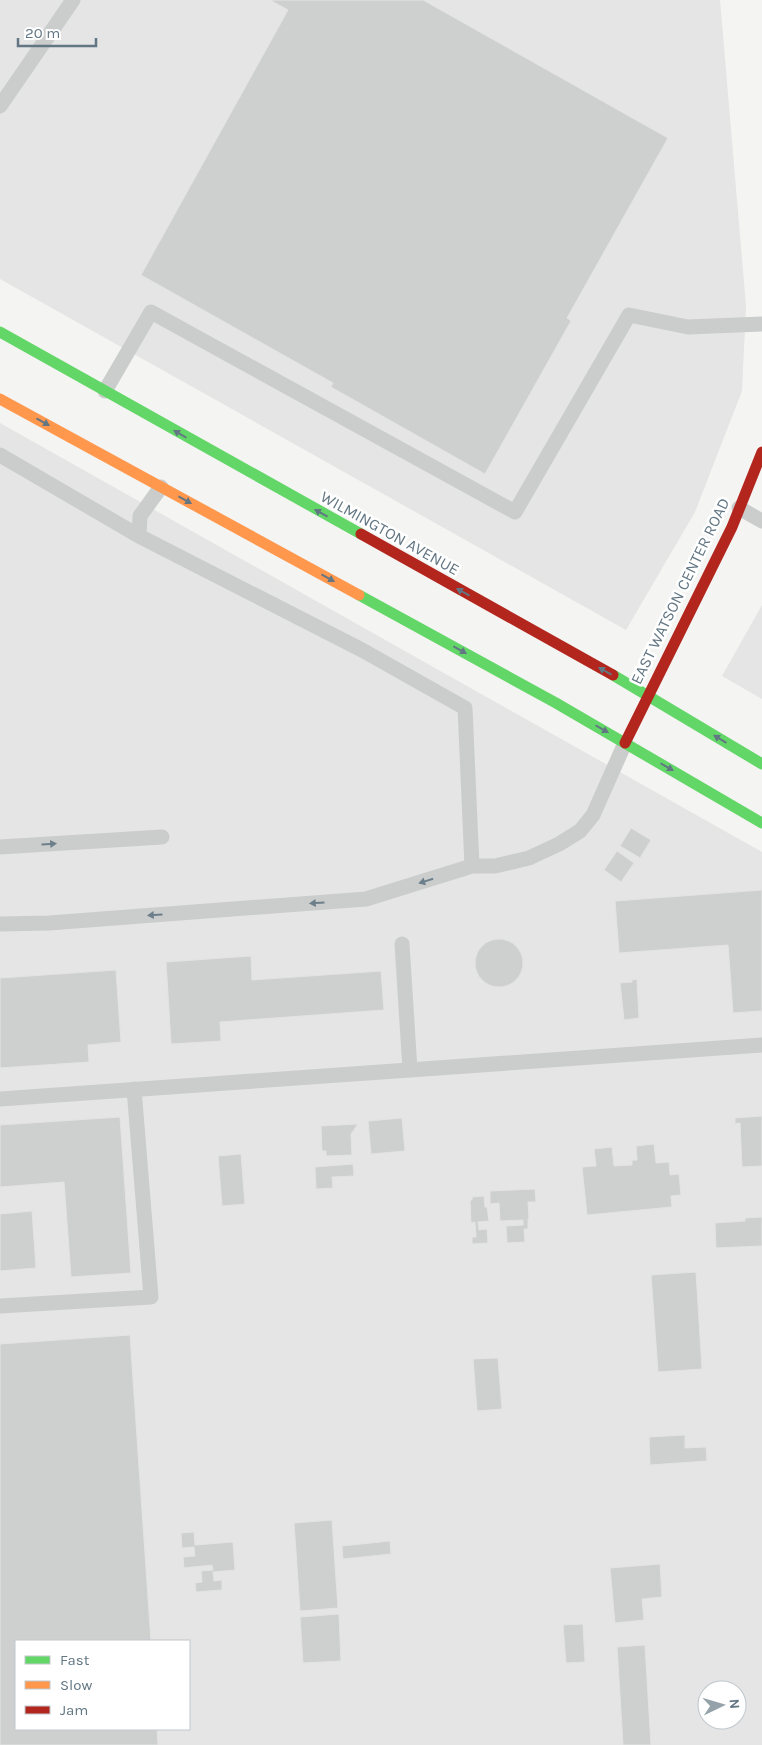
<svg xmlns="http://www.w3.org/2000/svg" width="762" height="1745" viewBox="0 0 762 1745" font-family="Karla,sans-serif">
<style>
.built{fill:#e4e5e4;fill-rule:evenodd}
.building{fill:#ced0d0;stroke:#e3e3e2}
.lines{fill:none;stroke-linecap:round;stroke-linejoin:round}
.lane{stroke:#cbcdcd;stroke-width:15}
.fast{stroke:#63d668;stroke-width:11}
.slow{stroke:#ff974d;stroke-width:11}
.jam{stroke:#b3261e;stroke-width:11}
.oneway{fill:#627683}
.oneway2{fill:#6c7f8a}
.labels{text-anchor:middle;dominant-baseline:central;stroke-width:5;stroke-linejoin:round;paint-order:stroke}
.street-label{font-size:16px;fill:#627683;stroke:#fff}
</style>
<rect width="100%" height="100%" fill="#f4f4f2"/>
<!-- built -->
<path class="built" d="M0 0H720L746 306 742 391 695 512 626 630 0 279Z
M0 423 762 852V1745H0ZM16 1641H189V1729H16ZM707 1690H737V1720H707Z
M762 605V699L722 676Z"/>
<!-- building -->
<path class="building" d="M270 0H423L668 138 567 318 571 321 485 474 331 387 333 383 141 275 288 10Z
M631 828 651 840 640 858 620 846Z
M617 851 634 863 621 882 604 870Z
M762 890V1011L733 1013 728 945 619 953 615 901Z
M475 963a24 24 0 1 1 48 0a24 24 0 1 1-48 0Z
M251 956 252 980 381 971 384 1010 220 1022 221 1041 171 1044 166 962Z
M116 970 121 1042 88 1045 89 1062 0 1068V978Z
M637 979 639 1018 624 1020 620 983 632 982V980Z
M762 1116V1166L742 1167 740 1123 735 1124V1118Z
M120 1117 131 1273 71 1277 64 1182 0 1187V1125Z
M402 1118 405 1151 371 1154 368 1121Z
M358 1124 351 1134 352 1155 326 1156V1151H322L321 1126Z
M654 1144 656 1163 669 1162 670 1175 679 1174 681 1195 671 1196 672 1207 587 1215 582 1167 596 1166 594 1149 612 1147 614 1166 632 1165V1160H637L636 1146Z
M241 1154 245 1204 222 1206 218 1156Z
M353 1164 354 1176 332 1177 333 1188 316 1189 315 1167Z
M535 1189 536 1202H528L529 1219H528V1229H524L525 1242 507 1243 506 1226 523 1225V1220L500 1221 499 1203 490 1204V1191Z
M484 1196 485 1207H487L489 1221 478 1222 479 1230 487 1229 488 1243 472 1244V1237H476L475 1222 471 1223 470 1200H472V1197Z
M32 1211 36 1268 0 1271V1214Z
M762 1217V1246L716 1248 715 1223 745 1221V1218Z
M696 1272 702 1369 658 1372 651 1275Z
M130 1335 151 1641H16V1729H157L158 1745H0V1344Z
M498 1358 502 1409 477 1411 473 1359Z
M685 1435V1448L706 1447 707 1461 650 1465 649 1437Z
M332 1520 338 1608 300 1611 294 1523Z
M194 1532 195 1545 233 1542 235 1570 213 1572 214 1581 222 1580V1590L196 1592 195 1583 202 1582 201 1571 213 1570 212 1565 184 1568 183 1557 195 1556 194 1547 182 1548 181 1533Z
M390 1541 391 1554 343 1559 342 1546Z
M660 1564 662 1597 642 1599 644 1620 615 1623 610 1568Z
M339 1614 341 1661 303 1663 300 1617Z
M583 1624 585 1662 566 1663 563 1625Z
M645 1645 651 1745H623L617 1647Z"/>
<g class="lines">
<!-- lane -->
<path class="lane" d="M0 106 73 0
M105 391 151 312 515 512 629 315 688 327 762 324
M0 455 139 536
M161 487 140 516 139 536 362 650 465 708 472 866
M739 508 762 521
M0 847 162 837
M0 924 49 923 366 899 472 866H495L529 858 559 844 580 831 593 815 625 743
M402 944 410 1070
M0 1099 762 1045
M0 1306 151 1297 134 1089"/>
<!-- fast -->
<path class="fast" d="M0 332 361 534
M359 595 556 703 762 823
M613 675 762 764"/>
<!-- slow -->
<path class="slow" d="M0 399 359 595"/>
<!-- jam -->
<path class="jam" d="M361 534 613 675
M625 743 732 527 762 452"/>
</g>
<!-- one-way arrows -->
<defs><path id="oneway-solid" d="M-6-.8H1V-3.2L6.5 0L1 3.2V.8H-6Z" transform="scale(1.25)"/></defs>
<g class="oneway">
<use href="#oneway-solid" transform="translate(43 422) rotate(29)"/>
<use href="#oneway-solid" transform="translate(180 434) rotate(-150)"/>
<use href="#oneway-solid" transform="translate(185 500) rotate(29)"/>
<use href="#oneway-solid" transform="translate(321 513) rotate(-151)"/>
<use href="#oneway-solid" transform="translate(328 578) rotate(29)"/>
<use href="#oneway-solid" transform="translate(463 592) rotate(-151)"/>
<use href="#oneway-solid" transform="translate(460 650) rotate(29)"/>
<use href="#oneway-solid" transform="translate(605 671) rotate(-151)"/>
<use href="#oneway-solid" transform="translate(602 729) rotate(30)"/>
<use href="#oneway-solid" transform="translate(720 739) rotate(-149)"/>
<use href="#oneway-solid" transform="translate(667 767) rotate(30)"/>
</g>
<g class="oneway2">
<use href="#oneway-solid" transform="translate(49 844) rotate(-4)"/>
<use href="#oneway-solid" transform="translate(426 881) rotate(162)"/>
<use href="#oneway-solid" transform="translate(317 903) rotate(176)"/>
<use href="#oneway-solid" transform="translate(155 915) rotate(176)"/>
</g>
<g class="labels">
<!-- street labels -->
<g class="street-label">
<text transform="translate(390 533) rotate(29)">WILMINGTON AVENUE</text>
<text transform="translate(680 591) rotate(-64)">EAST WATSON CENTER ROAD</text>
</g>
</g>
<!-- legend -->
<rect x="15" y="1640" width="175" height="90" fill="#ffffff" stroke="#c0c8cd"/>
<rect x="25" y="1656" width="25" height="8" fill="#63d668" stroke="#c0c8cd"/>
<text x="60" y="1665" font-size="15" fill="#627683">Fast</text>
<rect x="25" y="1681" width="25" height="8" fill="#ff974d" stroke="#c0c8cd"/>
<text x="60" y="1690" font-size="15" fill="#627683">Slow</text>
<rect x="25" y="1706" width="25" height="8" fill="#b3261e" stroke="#c0c8cd"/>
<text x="60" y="1715" font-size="15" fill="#627683">Jam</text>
<!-- north arrow -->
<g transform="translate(722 1705) rotate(85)"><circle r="24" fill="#ffffff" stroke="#c0c8cd"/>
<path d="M0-4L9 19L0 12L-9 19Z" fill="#95a2aa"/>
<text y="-8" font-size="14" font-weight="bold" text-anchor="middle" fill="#627683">N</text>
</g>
<!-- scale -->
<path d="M18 38v8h78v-8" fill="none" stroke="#627683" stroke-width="2.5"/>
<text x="25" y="38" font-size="15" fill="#627683" stroke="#ffffff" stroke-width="4" paint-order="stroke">20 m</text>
</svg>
